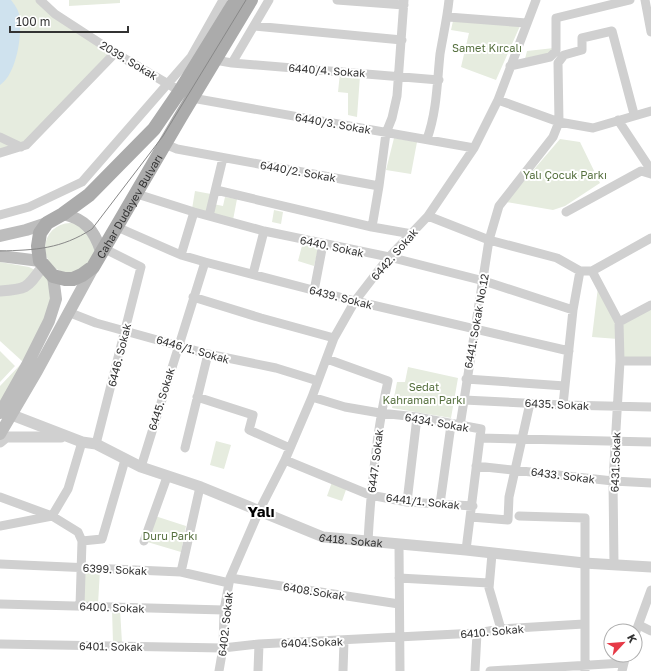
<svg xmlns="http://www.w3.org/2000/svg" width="651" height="671" viewBox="0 0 651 671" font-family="'Golos Text',sans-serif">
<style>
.green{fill:#e6ecdf}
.water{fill:#cfe2ee}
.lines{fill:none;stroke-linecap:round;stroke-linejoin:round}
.minor{stroke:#d0d0d0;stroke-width:9}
.tertiary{stroke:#d0d0d0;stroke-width:11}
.secondary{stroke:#bdbdbd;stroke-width:12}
.primary{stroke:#ababab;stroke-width:14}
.tram{stroke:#888;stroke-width:1}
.labels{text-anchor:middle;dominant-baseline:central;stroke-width:4;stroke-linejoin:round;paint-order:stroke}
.park-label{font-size:11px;fill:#56703f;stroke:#fff}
.street-label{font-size:11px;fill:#333;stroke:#fff}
.district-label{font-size:15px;font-weight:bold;fill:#000;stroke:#fff}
</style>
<rect width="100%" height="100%" fill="#fff"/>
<!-- green -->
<path class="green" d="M0 0H37L111 52 25 145 0 151Z
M69 0H120V3L69 6Z
M453 21 520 26 496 80 461 67 469 33 451 30Z
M554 48 549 55 525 59 527 51Z
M340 73 360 76 357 117 348 115V93L338 92Z
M394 138 417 142 411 174 386 170Z
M560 139 580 142 600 183 565 206 553 210 506 202Z
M195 191 211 194 207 213 192 209Z
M225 197 237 199 233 220 211 216 213 204 223 206Z
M274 210 283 212 281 224 272 222Z
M45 248a25 25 0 1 1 50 0a25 25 0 1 1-50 0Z
M303 242 319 246 314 266 298 261Z
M0 262 29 267 47 276 52 295 50 311 30 355 22 361 0 341Z
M598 287 618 323V339L592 337Z
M651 305V361H620L619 322Z
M0 351 15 366 0 382Z
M20 365 19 371 0 410V386Z
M408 367 458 378 451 418 392 408 397 382H405Z
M216 441 231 445 224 469 210 465Z
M332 482 347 487 342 501 327 496Z
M155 516 186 526 181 552 144 541Z
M83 569 100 570 98 604 82 603Z
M112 609H120L122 643H113Z"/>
<!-- water -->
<path class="water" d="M0 0H11C14 4 18 9 19 14 23 32 17 74 0 85Z"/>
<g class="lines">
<!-- minor -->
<path class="minor" d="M40 0 55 14 115 53 180 91
M337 0 404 5
M645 0 651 32
M448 17 526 23
M254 26 402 40
M215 60 232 63 439 80
M232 63 269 0
M510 66 550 57 556 51V18L630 0
M192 98 474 148
M498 100 559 122 593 128 651 111
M618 120 651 170
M0 137 21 147
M427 139C437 111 437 83 440 54 443 36 447 19 449 0
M165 144 177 149 379 186 386 133 392 118 397 96 404 0
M0 153 26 145 115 53
M379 186 372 227 412 234
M216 190 372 227
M137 194 194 212 264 231 389 257 484 281 573 310
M566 212 641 171 651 174
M0 215 29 207 82 182 191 57 223 0
M209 216 223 158
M428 216 489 240 557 258 580 271H592L651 238
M117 227 181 255 205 262 355 301 569 351
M181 255 194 212
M592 271 619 322 651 305
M253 274 264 231
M314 291 323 244
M193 297 261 318 334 338
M68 312 96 323 208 354 276 368 318 381
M327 359 388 381C376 434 371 488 368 541
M620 361H651
M466 379 565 386
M197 397 253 415 249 430 290 448
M312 397 345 407 380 413 417 417 481 429 466 550
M464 400 563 405 651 407
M563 405 573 310 580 271
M460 426 489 240 499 206 553 137 559 122 558 63 564 55 582 50V38L612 31 634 114
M480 438 651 442
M96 444 141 267 103 248
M185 448 208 354
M285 460 370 495 407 502 473 506
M476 466 613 481 651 483
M141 467 205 262
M0 497 52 516 68 489 82 442
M407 502 417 417
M440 504 451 425
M519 516 585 518V671
M471 517 508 520 509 497 530 403
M0 526 52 516 78 532 82 541 80 606
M82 541 102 539 125 460
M144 541 167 477
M399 545 400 671
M492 554 489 588 501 629
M0 564 181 572 229 583
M614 564 613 481 620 361 619 322
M181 572 200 487
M230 578 399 604
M399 578 489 583
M0 604 224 610
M639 625 651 631
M635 634 651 590
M0 644 223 648 259 644 477 633 501 629 584 624
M219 671 223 648 224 610 230 578 259 511 285 460 312 397 334 338 355 301 389 257 428 216 474 148 498 100 536 0
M258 671 259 644
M343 671 344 641
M475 671 477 633
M490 671 623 663
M622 671 626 655"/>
<!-- tertiary -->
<g class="tertiary">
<path d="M0 291C28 289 27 288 43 266"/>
<path id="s1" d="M12 415 82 442 96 444 141 467 201 487 323 537 466 550 584 563 651 567"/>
<path d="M0 442 6 437H61"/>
</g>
<!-- secondary -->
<path class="secondary" d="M63 214C85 219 94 230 101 251
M0 236 26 230 47 223
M0 256 40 261
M0 413 27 365 49 321 56 299 53 276
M0 434 37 371 93 268"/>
<!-- primary -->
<path class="primary" id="s2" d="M236 0 180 91 154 129 89 195 63 214 47 223 40 233 38 246 40 261 53 276 65 279H73L82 275 93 267 180 118 251 0"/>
<!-- tram -->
<path class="tram" d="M0 251C36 250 61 249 92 229L163 136 246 0"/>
</g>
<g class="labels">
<!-- park labels -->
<g class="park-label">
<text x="487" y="47">Samet Kırcalı</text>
<text x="565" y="174">Yalı Çocuk Parkı</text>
<text x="424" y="386">Sedat<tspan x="424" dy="13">Kahraman Parkı</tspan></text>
<text x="170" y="535">Duru Parkı</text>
</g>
<!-- street labels -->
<g class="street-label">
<text transform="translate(129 60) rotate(31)">2039. Sokak</text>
<text transform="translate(327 70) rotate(4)">6440/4. Sokak</text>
<text transform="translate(333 123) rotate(10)">6440/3. Sokak</text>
<text transform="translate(298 171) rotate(10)">6440/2. Sokak</text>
<text stroke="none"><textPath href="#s2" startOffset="471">Cahar Dudayev Bulvarı</textPath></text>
<text transform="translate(332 246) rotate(12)">6440. Sokak</text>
<text transform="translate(394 254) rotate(-49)">6442. Sokak</text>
<text transform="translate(341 297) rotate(14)">6439. Sokak</text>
<text transform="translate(476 321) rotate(-80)">6441. Sokak No.12</text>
<text transform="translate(193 349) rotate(16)">6446/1. Sokak</text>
<text transform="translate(119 355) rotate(-76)">6446. Sokak</text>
<text transform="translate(161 399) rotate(-73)">6445. Sokak</text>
<text transform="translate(557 404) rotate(3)">6435. Sokak</text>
<text transform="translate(437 422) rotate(10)">6434. Sokak</text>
<text transform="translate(375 461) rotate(-83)">6447. Sokak</text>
<text transform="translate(615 462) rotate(-88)">6431.Sokak</text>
<text transform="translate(563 475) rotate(7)">6433. Sokak</text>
<text transform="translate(423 501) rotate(6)">6441/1. Sokak</text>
<text stroke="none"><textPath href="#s1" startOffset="363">6418. Sokak</textPath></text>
<text transform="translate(115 569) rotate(3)">6399. Sokak</text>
<text transform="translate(314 591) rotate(9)">6408.Sokak</text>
<text transform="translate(112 607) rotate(2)">6400. Sokak</text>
<text transform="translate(225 624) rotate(-84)">6402. Sokak</text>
<text transform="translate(492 631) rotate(-5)">6410. Sokak</text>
<text transform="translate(312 642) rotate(-2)">6404.Sokak</text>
<text transform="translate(111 646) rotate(1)">6401. Sokak</text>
</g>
<!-- district labels -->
<g class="district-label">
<text x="261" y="511">Yalı</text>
</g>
</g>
<!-- north arrow -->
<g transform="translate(623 643) rotate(64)"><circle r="19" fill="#ffffff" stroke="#adadad"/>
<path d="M0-3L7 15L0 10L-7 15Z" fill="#e63946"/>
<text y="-6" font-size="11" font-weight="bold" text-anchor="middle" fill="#333333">K</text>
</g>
<!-- scale -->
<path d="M10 26v6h118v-6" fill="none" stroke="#333333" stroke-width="2"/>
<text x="16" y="26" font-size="12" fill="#333333" stroke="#ffffff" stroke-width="3" paint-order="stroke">100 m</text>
</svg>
